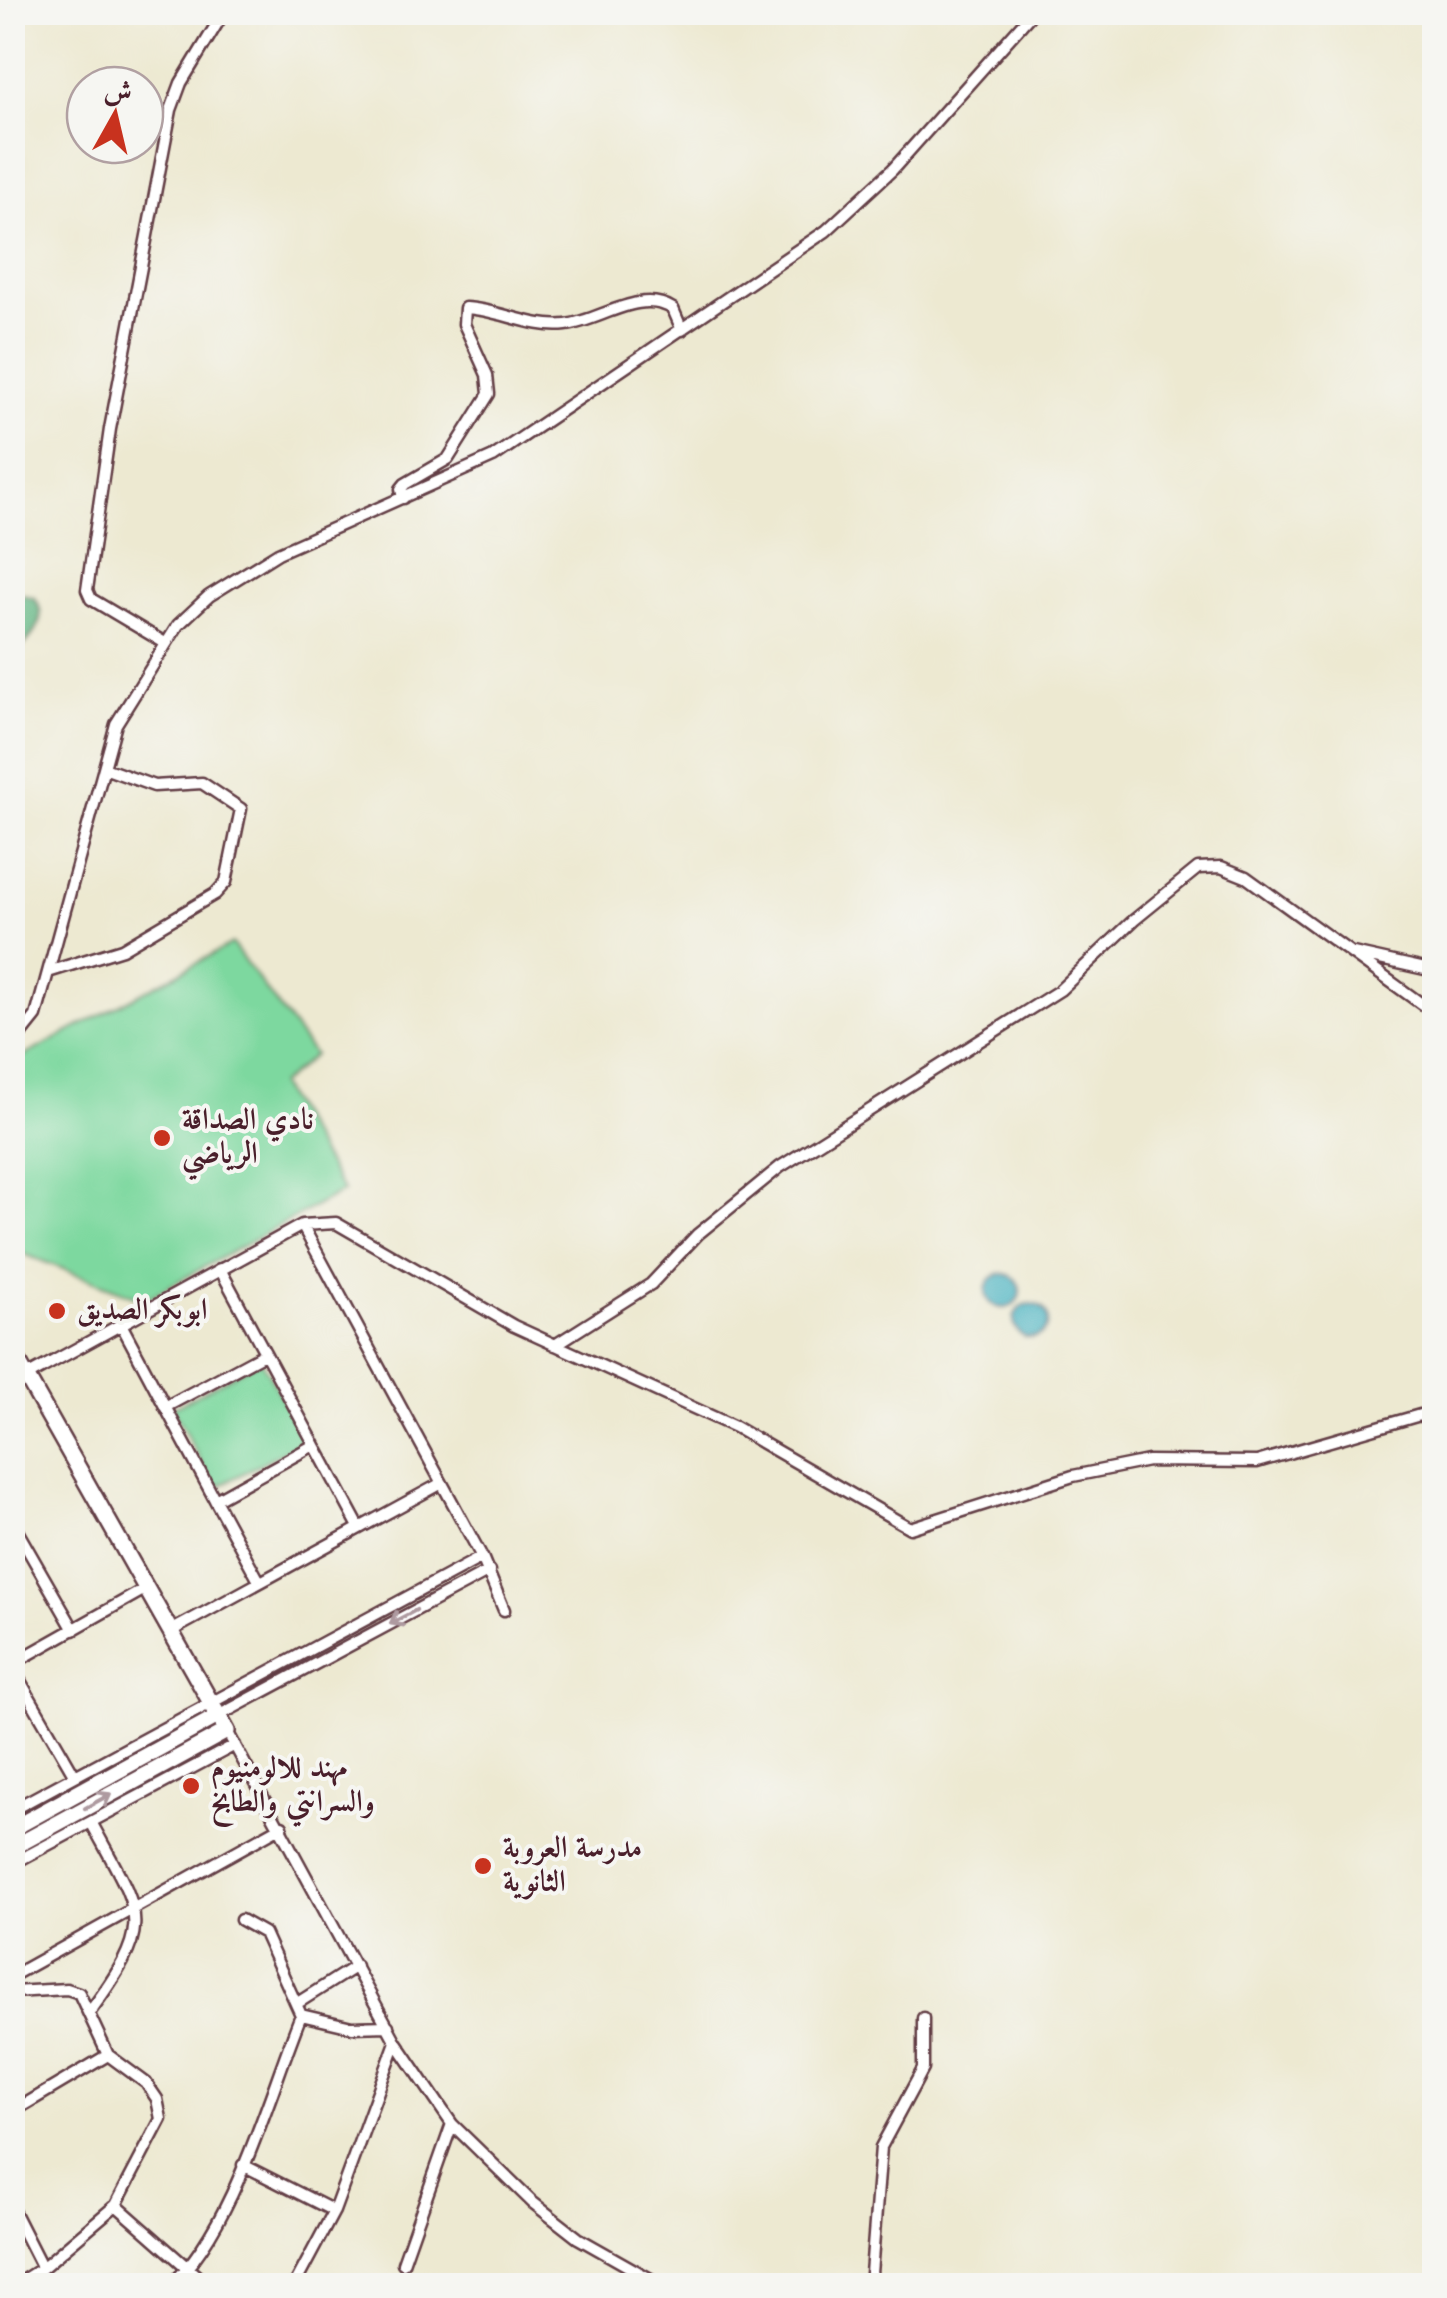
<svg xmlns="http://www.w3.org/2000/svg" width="1447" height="2298" viewBox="0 0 1447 2298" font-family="'Old Standard TT',Amiri,serif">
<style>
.green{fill:#7dd89f;stroke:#647c65;stroke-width:2.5}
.forest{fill:#66b886;stroke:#586c58;stroke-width:2.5}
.water{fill:#41afbe;stroke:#466774;stroke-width:2.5}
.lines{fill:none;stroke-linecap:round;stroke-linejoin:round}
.street-casing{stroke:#623d44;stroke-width:15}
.secondary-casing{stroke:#623d44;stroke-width:20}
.street{stroke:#fff;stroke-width:10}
.secondary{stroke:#fff;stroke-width:15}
.oneway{stroke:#ae9aa0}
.poi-dot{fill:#c8321e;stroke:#f6f6f2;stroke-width:4}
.labels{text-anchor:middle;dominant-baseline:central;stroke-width:8;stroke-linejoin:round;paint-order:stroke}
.poi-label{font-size:30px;font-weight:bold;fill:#4a1f2b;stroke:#f6f6f2;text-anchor:start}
</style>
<rect width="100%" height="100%" fill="#f6f6f2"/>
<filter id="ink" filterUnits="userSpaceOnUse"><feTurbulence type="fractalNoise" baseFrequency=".01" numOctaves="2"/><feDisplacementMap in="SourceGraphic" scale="20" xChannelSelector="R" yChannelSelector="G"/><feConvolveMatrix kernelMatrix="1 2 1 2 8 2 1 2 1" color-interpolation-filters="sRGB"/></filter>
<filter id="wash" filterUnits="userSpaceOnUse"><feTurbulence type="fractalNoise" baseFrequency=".0048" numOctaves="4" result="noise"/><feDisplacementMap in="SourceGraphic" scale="40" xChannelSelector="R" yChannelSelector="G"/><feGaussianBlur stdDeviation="2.25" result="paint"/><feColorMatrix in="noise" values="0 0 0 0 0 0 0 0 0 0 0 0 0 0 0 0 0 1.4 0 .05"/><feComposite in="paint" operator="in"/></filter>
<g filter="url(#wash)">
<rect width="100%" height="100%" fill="#ede9d1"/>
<!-- green -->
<path class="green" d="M232 944 314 1055 279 1085 343 1191 144 1300 13 1250V1062Z
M261 1360 305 1440 215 1488 172 1408Z"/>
<!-- forest -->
<path class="forest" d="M13 592 35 598C51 623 29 638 13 658Z"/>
<!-- water -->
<path class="water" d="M986 1291a17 17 0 1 1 34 0a17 17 0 1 1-34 0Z
M1014 1321a17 17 0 1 1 34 0a17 17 0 1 1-34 0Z"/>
</g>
<g filter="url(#ink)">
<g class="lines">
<!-- street casing -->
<g class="street-casing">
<path id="street" d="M403 498 401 489 405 484 448 459 489 394 487 375 464 324 465 308C498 309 533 329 566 325 600 321 640 288 673 309L682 330
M165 643 91 599 87 590 110 429 171 110 181 83 224 12
M1353 953 1434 971
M48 972 122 949 215 894 226 882 241 809 202 783 154 786 104 768
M12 1046 36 1016 116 724 178 625 209 596 278 553 493 457 826 231 893 169 1033 12
M302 1225 336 1223 514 1326 735 1427 910 1528 1073 1476 1148 1461 1257 1462 1434 1411
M220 1269 359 1527
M121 1324 215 1500 314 1445
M555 1345 651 1284 698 1234 780 1167 1060 990 1134 920 1198 868 1221 867 1246 877 1434 1013
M27 1376 302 1225 482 1557 504 1610
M165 1407 264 1354
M215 1500 259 1581
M12 1522 74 1630
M169 1632 442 1483
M12 1664 145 1589
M12 1667 75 1776
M218 1716 489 1571
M227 1731 396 2042 452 2124 532 2202 578 2238 663 2286
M12 1810 482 1557
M12 1864 235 1745
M241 1920 264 1933 301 2015
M12 1976 282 1826
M12 1992 67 1989 79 1993 108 2055 146 2083 157 2099 161 2119 116 2205 42 2268 14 2286
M296 2004 356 1966
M89 2013C156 1922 142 1916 91 1822
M12 2112 108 2055
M243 2165 334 2211
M116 2205 208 2286
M12 2209 42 2268
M403 2263 452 2124
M170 2286C234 2228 268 2096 301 2015L352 2027 388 2026
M294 2286 334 2211 396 2042
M870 2286 881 2147 923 2069V2018"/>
</g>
<!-- secondary casing -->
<g class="secondary-casing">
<path id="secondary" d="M12 1351 227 1731 12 1848
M12 1829 218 1716"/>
</g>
<!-- street -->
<use href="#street" class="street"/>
<!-- secondary -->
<use href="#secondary" class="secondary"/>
</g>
<!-- one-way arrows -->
<defs><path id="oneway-shaft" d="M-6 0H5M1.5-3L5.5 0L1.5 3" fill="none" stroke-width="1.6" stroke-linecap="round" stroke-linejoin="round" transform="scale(2.5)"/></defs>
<g class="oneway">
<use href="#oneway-shaft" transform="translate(403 1617) rotate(152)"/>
<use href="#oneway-shaft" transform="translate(98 1801) rotate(-29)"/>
</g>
</g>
<!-- markers -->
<g class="poi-dot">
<circle cx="162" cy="1138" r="10"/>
<circle cx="57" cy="1311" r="10"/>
<circle cx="191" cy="1786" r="10"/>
<circle cx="483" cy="1866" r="10"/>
</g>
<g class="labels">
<!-- poi labels -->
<g class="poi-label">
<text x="182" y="1121">نادي الصداقة<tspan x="182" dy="34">الرياضي</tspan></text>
<text x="77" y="1311">ابوبكر الصديق</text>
<text x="211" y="1769">مهند للالومنيوم<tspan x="211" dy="34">والسرانتي والطابخ</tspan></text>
<text x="503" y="1849">مدرسة العروبة<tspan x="503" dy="34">الثانوية</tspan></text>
</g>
</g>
<!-- margin -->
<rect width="1447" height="2298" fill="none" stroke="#f6f6f2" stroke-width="50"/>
<!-- north arrow -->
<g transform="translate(115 115) rotate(8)"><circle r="48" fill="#f6f6f2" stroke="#b1a0a2" stroke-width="2.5"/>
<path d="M0-8L18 38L0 25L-18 38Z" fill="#c8321e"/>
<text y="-15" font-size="28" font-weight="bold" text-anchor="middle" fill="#4a1f2b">ش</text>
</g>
</svg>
